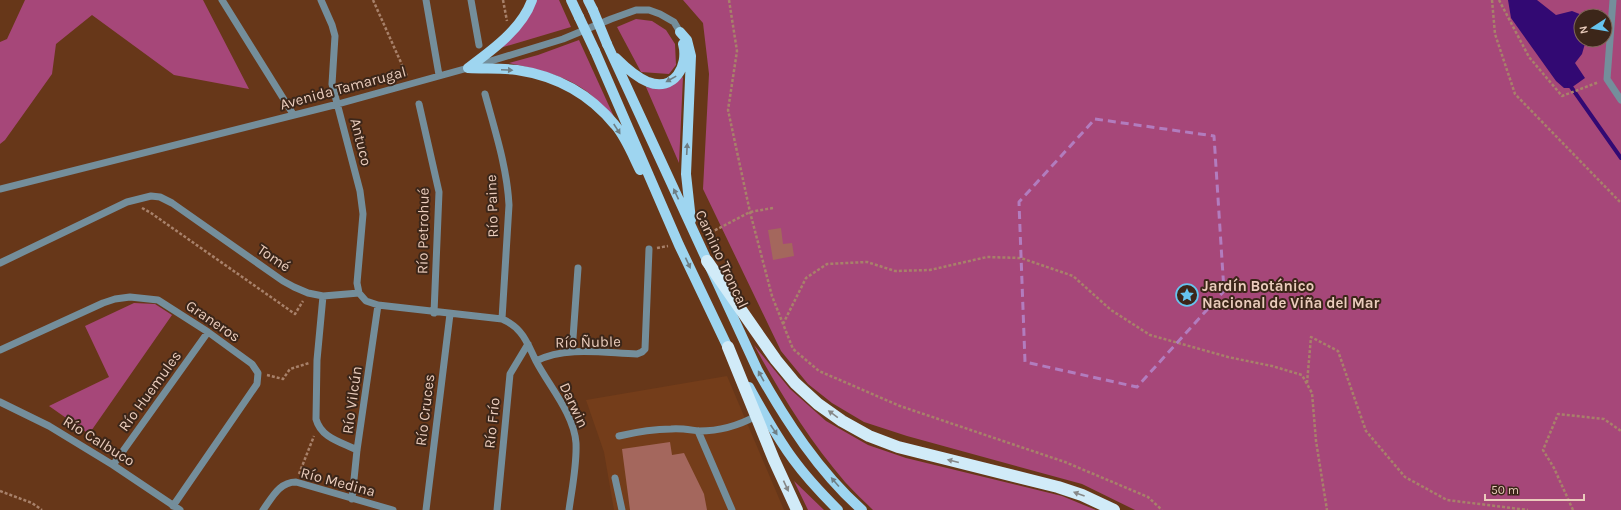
<svg xmlns="http://www.w3.org/2000/svg" width="1621" height="510" viewBox="0 0 1621 510" font-family="Karla,sans-serif">
<style>
.built{fill:#743d1a}
.green{fill:#a64779;fill-rule:evenodd}
.water{fill:#320973}
.lines{fill:none;stroke-linecap:round;stroke-linejoin:round}
.stream{stroke:#320973;stroke-width:4}
.building{fill:#a4675d}
.path{stroke:#a8816a;stroke-width:2.5;stroke-dasharray:3 2;stroke-linecap:butt}
.minor{stroke:#748e9b;stroke-width:7}
.major{stroke:#9ed5f0;stroke-width:10}
.highway{stroke:#d1ebf8;stroke-width:12}
.major-bridge{stroke:#9ed5f0;stroke-width:10}
.oneway{fill:#6d7e84}
.oneway2{fill:#868888}
.marked{fill:none;stroke:#b27cbe;stroke-width:3;stroke-dasharray:8 5;stroke-linejoin:round}
.labels{text-anchor:middle;dominant-baseline:central;stroke-width:4;stroke-linejoin:round;paint-order:stroke}
.street-label{font-size:15px;fill:#eaccbc;stroke:#3c2619}
.poi-label{font-size:15px;font-weight:bold;fill:#eaccbc;stroke:#3c2619;text-anchor:start}
</style>
<rect width="100%" height="100%" fill="#673719"/>
<!-- built -->
<path class="built" d="M727 376 784 510H614L604 452 586 400Z"/>
<!-- green -->
<path class="green" d="M25 0H203L249 89 174 75 92 15 56 44 52 74 5 140 0 144V42L7 39Z
M537 0H559L571 27 500 48Z
M683 0H1621V510H1135L1082 484 907 436 864 422 832 403 808 384 781 351 703 189 709 74 703 23ZM1581 16H1605V40H1581Z
M636 19 652 21 666 30 675 44 676 65 669 74 641 72 617 27Z
M579 40 615 119C607 111 598 101 589 93 565 75 537 69 509 63L538 55Z
M683 77 679 163 646 87C665 91 668 88 683 77Z
M134 303 155 304 172 315 89 434 49 406 109 377 85 326Z
M754 345 790 389 826 421 868 445 906 458 1062 496 1096 510H873C864 501 854 492 845 482 809 440 780 393 754 345Z
M794 481 824 510H808Z"/>
<!-- water -->
<path class="water" d="M1508 0H1537L1556 15 1572 11 1582 15 1581 40H1586L1582 54 1575 63 1585 78 1571 88H1564L1556 81 1511 18Z"/>
<g class="lines">
<!-- stream -->
<path class="stream" d="M1569 84 1621 158"/>
</g>
<!-- building -->
<path class="building" d="M781 228 783 244 792 243 794 256 773 260 768 230Z
M670 442 672 455 684 453 704 494 707 510H630L622 449Z"/>
<g class="lines">
<!-- path -->
<path class="path" d="M373 0 407 76
M503 0 507 21
M729 0 737 51 728 110 750 212 772 296 793 349 819 371 900 406 1065 462 1148 497 1162 510
M1492 0 1495 34 1515 94 1621 203
M1499 0 1529 57 1562 96 1599 82
M142 208 151 213 295 314 303 301
M706 235 750 212 773 208
M657 248 668 246
M783 324 806 278 827 264 867 262 895 271 930 270 987 257 1021 258 1073 276 1111 310 1150 335 1228 357 1272 366 1302 375 1312 393 1316 441 1327 510
M267 375 283 379 290 369 309 363
M1307 383 1311 337 1338 351 1366 431 1405 477 1447 500 1528 510
M299 474 314 436
M0 491 32 503 42 510
M1573 510 1554 468 1543 450 1558 414 1604 419 1621 431"/>
<!-- minor -->
<path class="minor" d="M222 0 293 114
M321 0 332 25 335 36 332 84 360 191 363 214 357 283 359 293
M426 0 439 75
M471 0 479 45
M1613 0 1607 79 1621 100
M485 94C495 131 507 167 509 205L502 319
M419 104 439 192 434 313
M0 189 338 104 468 68 563 39 611 19 636 10H649L660 14 674 22 680 32
M0 263 127 202 151 196 160 197 172 203 283 281 294 287 308 293 323 296 359 293 366 301 378 305 502 319C509 322 515 326 520 332 527 340 531 351 536 361 549 386 574 414 576 443 577 465 572 488 569 510
M323 296 317 360 316 419C321 438 341 442 357 450
M0 350 103 303 115 299 130 297 158 300 208 332 252 364 258 373 257 384 173 506
M572 352 578 268
M536 361C566 346 604 353 637 354L642 352 645 349 649 249
M0 402 49 426 113 465 180 510
M698 431 732 510
M619 436C636 432 653 429 671 429 681 428 690 430 699 431 720 431 738 426 756 416
M113 465 208 332
M615 478 622 510
M352 499 357 450 378 305
M263 510C272 498 279 482 296 482L393 510
M426 510 450 314
M497 510 510 374 528 344"/>
<!-- major -->
<path class="major" d="M571 0 579 17
M588 0 593 10
M680 32 687 40 691 56 686 174 691 220
M607 44 758 371C786 421 819 472 862 510
M595 51 679 245 731 354
M616 58C625 67 636 77 648 82 674 92 689 66 683 44
M468 68C484 69 501 68 517 70 557 76 589 93 615 125 625 136 633 156 640 170
M468 68C491 51 522 29 532 0
M749 387C763 412 776 436 793 459 806 477 822 494 838 510"/>
<!-- highway -->
<path class="highway" d="M707 261 776 360 795 383 818 404 842 421 869 436 898 447 1058 487 1082 495 1114 510
M728 347 774 460 797 510"/>
<!-- major-bridge -->
<path class="major-bridge" d="M593 10 607 44
M579 17 595 51"/>
</g>
<!-- one-way arrows -->
<defs><path id="oneway-solid" d="M-6-.8H1V-3.2L6.5 0L1 3.2V.8H-6Z"/></defs>
<g class="oneway">
<use href="#oneway-solid" transform="translate(507 70) rotate(2)"/>
<use href="#oneway-solid" transform="translate(671 79) rotate(151)"/>
<use href="#oneway-solid" transform="translate(617 129) rotate(57)"/>
<use href="#oneway-solid" transform="translate(687 149) rotate(-87)"/>
<use href="#oneway-solid" transform="translate(676 194) rotate(-115)"/>
<use href="#oneway-solid" transform="translate(688 263) rotate(65)"/>
<use href="#oneway-solid" transform="translate(761 376) rotate(-119)"/>
<use href="#oneway-solid" transform="translate(774 430) rotate(56)"/>
<use href="#oneway-solid" transform="translate(835 482) rotate(-131)"/>
</g>
<g class="oneway2">
<use href="#oneway-solid" transform="translate(833 414) rotate(-144)"/>
<use href="#oneway-solid" transform="translate(953 461) rotate(-166)"/>
<use href="#oneway-solid" transform="translate(786 486) rotate(65)"/>
<use href="#oneway-solid" transform="translate(1079 494) rotate(-160)"/>
</g>
<!-- marked area -->
<path class="marked" d="M1095 119 1214 136 1224 291 1137 387 1025 362 1019 202Z"/>
<!-- icons -->
<defs>
<g id="sight-ring" transform="scale(1.15)"><circle r="9.5" fill="#3c2619" stroke="#66c4ef" stroke-width="1.5"/><path d="M0-6L1.8-2.2L6-1.7L2.9 1.2L3.7 5.4L0 3.3L-3.7 5.4L-2.9 1.2L-6-1.7L-1.8-2.2Z" fill="#66c4ef"/></g>
</defs>
<g fill-rule="evenodd">
<use href="#sight-ring" x="1187" y="295"/>
</g>
<g class="labels">
<!-- street labels -->
<g class="street-label">
<text transform="translate(343 88) rotate(-15)">Avenida Tamarugal</text>
<text transform="translate(361 142) rotate(76)">Antuco</text>
<text transform="translate(492 206) rotate(-92)">Río Paine</text>
<text transform="translate(423 231) rotate(-89)">Río Petrohué</text>
<text transform="translate(274 258) rotate(34)">Tomé</text>
<text transform="translate(722 259) rotate(65)">Camino Troncal</text>
<text transform="translate(213 321) rotate(34)">Graneros</text>
<text transform="translate(588 342) rotate(-1)">Río Ñuble</text>
<text transform="translate(150 391) rotate(-54)">Río Huemules</text>
<text transform="translate(352 400) rotate(-82)">Río Vilcún</text>
<text transform="translate(574 405) rotate(65)">Darwin</text>
<text transform="translate(425 410) rotate(-83)">Río Cruces</text>
<text transform="translate(492 423) rotate(-84)">Río Frío</text>
<text transform="translate(99 441) rotate(32)">Río Calbuco</text>
<text transform="translate(338 482) rotate(15)">Río Medina</text>
</g>
<!-- poi labels -->
<g class="poi-label">
<text x="1202" y="286">Jardín Botánico<tspan x="1202" dy="17">Nacional de Viña del Mar</tspan></text>
</g>
</g>
<!-- north arrow -->
<g transform="translate(1593 28) rotate(258)"><circle r="19" fill="#3c2619" stroke="#82685a"/>
<path d="M0-3L7 15L0 10L-7 15Z" fill="#66c4ef"/>
<text y="-6" font-size="11" font-weight="bold" text-anchor="middle" fill="#eaccbc">N</text>
</g>
<!-- scale -->
<path d="M1485 494v6h99v-6" fill="none" stroke="#eaccbc" stroke-width="2"/>
<text x="1491" y="494" font-size="12" fill="#eaccbc" stroke="#3c2619" stroke-width="3" paint-order="stroke">50 m</text>
</svg>
